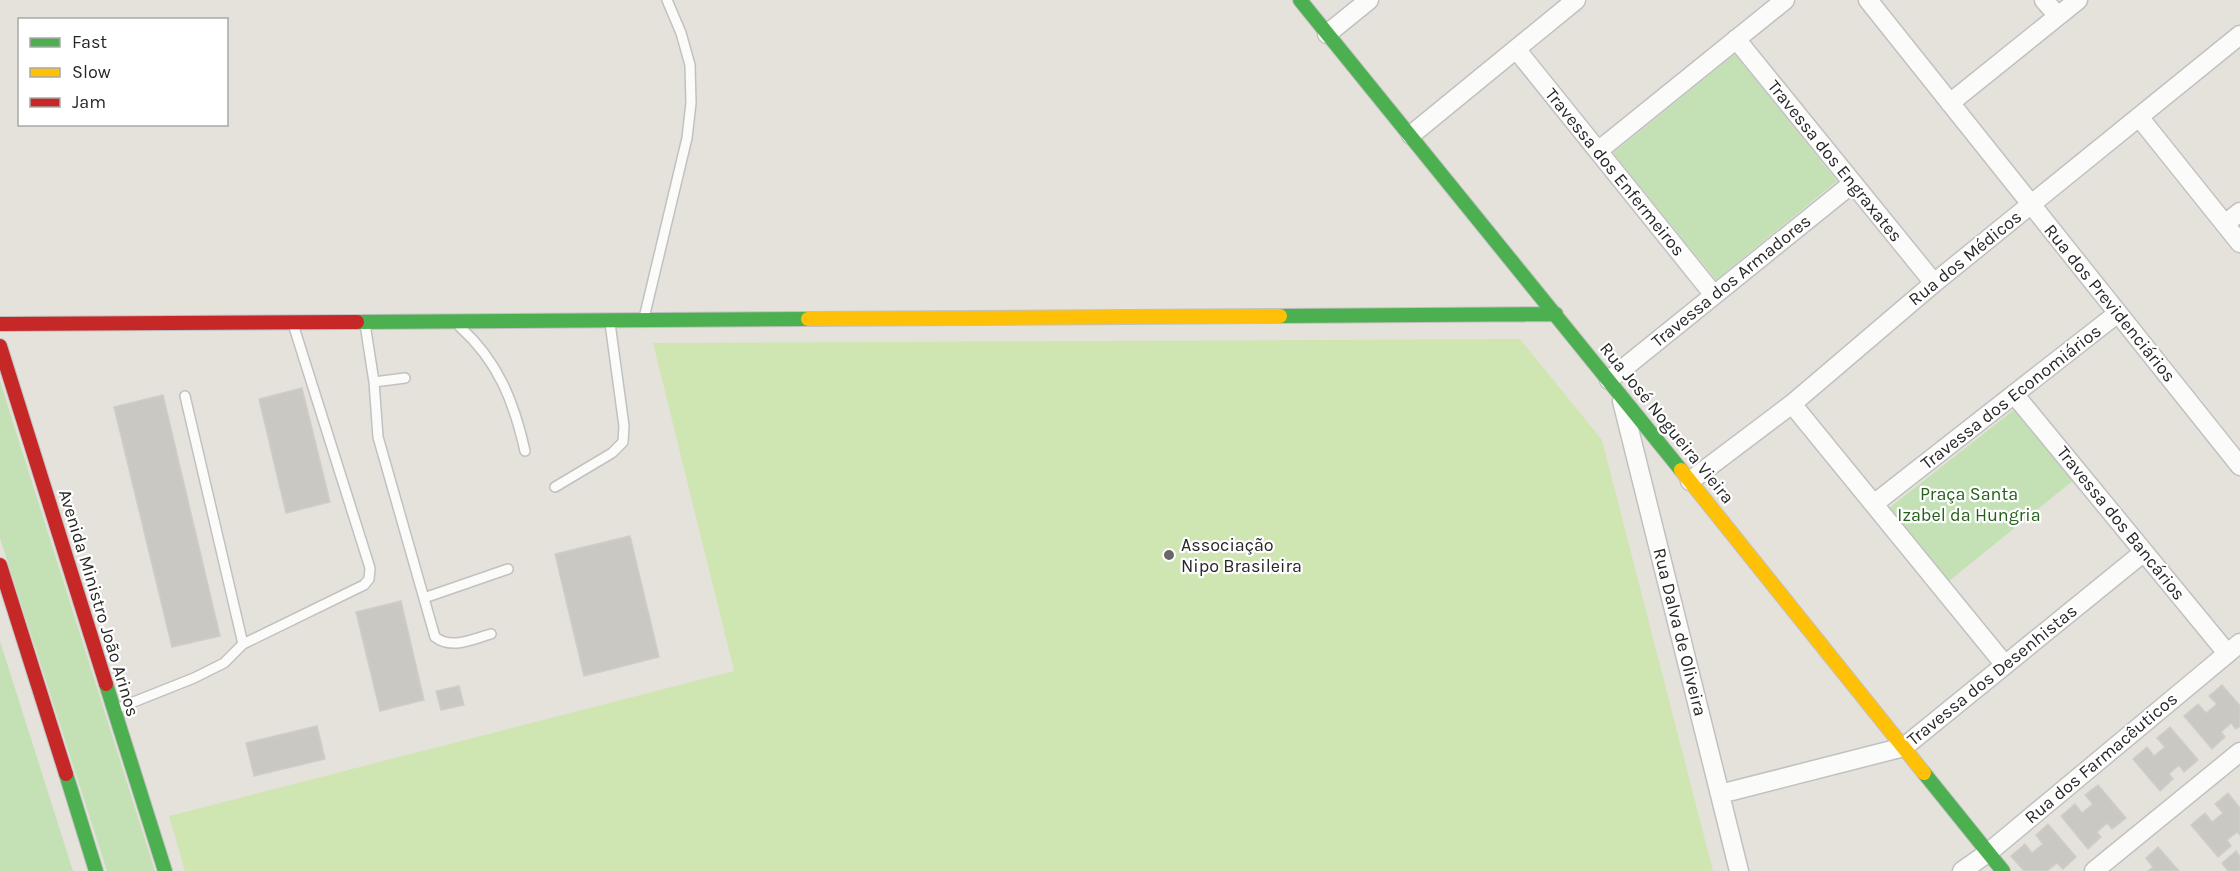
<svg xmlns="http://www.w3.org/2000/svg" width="2240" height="871" viewBox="0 0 2240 871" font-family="Karla,sans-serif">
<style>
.green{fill:#c4e1b5}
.pitch{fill:#cfe5b2}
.building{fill:#cac8c3;stroke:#d0cdc8;stroke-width:1.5}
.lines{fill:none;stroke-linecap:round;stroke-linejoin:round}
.lane-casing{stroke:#c2c1c2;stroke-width:12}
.street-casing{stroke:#c2c1c2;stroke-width:21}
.fast-casing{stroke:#c2c1c2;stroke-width:16}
.slow-casing{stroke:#c2c1c2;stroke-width:16}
.jam-casing{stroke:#c2c1c2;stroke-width:16}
.lane{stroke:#fbfbfa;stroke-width:9}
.street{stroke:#fbfbfa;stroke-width:18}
.fast{stroke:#4caf50;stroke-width:14}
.slow{stroke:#ffc107;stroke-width:14}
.jam{stroke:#c62828;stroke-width:14}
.poi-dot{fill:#6a6866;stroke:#fff;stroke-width:2}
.labels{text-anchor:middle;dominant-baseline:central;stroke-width:4.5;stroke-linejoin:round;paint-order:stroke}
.street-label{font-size:18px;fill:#272727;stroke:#fff}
.park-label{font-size:18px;fill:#24601a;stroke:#fff}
.poi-label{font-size:18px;fill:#272727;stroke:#fff;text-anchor:start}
</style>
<rect width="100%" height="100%" fill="#e5e2dc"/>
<!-- green -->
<path class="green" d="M1735 54 1837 181 1716 280 1613 153Z
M0 381 155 871H107L0 538Z
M2015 409 2074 480 1949 581 1889 508Z
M0 641 73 871H0Z"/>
<!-- pitch -->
<path class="pitch" d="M1520 339 1602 440 1713 871H185L169 816 734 671 653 343Z"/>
<!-- building -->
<path class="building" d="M302 388 330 502 286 513 259 399Z
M163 395 220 636 172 647 114 407Z
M630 536 659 657 584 676 555 554Z
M401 601 424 700 380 711 356 612Z
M2222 685 2240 706V726L2236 729 2231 723 2221 732 2225 737 2212 749 2184 716 2198 704 2206 713 2217 704 2209 696Z
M459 686 464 705 441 710 436 691Z
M317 726 325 759 254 776 246 743Z
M2170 727 2198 760 2184 772 2179 765 2169 774 2173 779 2160 791 2133 759 2147 747 2154 756 2165 747 2157 738Z
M2098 785 2126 818 2112 829 2107 823 2097 832 2101 837 2088 849 2061 816 2075 804 2082 813 2093 804 2085 795Z
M2228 793 2240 808V835L2237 832 2227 840 2231 846 2218 857 2191 825 2205 813 2212 822 2223 813 2215 804Z
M2048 824 2076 857 2063 869 2057 863 2047 871H2024L2011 856 2025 844 2032 853 2043 844 2036 835Z
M2158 847 2179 871H2148L2153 867 2146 858Z
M2236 851 2240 857V871H2228L2222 863Z"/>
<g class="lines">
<!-- lane casing -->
<g class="lane-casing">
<path id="lane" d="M644 318 687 138 691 103 690 65 681 33 667 0
M365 324 374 382 378 437 435 637C452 650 472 639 491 634
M460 327C498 361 514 402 525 451
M374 382 405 378
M185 396 243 644
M555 487 612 453 623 442 624 426 610 323
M424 598 508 569
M116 709 194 678 224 663 243 644 364 585 369 579 370 568 293 324"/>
</g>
<!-- street casing -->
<g class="street-casing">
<path id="street" d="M1868 0 2240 466
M2044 0 2058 16
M1327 34 1369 0
M1736 39 1934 283
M1516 49 1714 295
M1950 103 2078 0
M2139 117 2240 243
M1411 135 1576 0
M1598 151 1785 0
M2225 224 2240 212
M1609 380 1853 183
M2014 394 2227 653
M1622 401 1739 871
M1792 404 2005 665
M1690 481 1792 404 1934 283 2240 35
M1875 503 2118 313
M1720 794 1904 747 2144 552
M1962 871 1989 852 2240 643
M2094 871 2240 752"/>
</g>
<!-- fast casing -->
<g class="fast-casing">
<path id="fast" d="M1300 0 1681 470
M1280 316 1556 314
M357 322 808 319
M106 684 165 871
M1924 773 2003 871
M66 774 96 871"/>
</g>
<!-- slow casing -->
<g class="slow-casing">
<path id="slow" d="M808 319 1280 316
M1681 470 1924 773"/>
</g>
<!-- jam casing -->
<g class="jam-casing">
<path id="jam" d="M0 324 357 322
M0 346 106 684
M0 565 66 774"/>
</g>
<!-- lane -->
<use href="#lane" class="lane"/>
<!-- street -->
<use href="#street" class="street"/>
<!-- fast -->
<use href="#fast" class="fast"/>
<!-- slow -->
<use href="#slow" class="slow"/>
<!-- jam -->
<use href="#jam" class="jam"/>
</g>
<!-- markers -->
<circle class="poi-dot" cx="1169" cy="555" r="6"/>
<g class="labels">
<!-- street labels -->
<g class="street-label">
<text transform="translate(1835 161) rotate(51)">Travessa dos Engraxates</text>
<text transform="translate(1615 172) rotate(51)">Travessa dos Enfermeiros</text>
<text transform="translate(1965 258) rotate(-39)">Rua dos Médicos</text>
<text transform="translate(1731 281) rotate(-39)">Travessa dos Armadores</text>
<text transform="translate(2110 303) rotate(51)">Rua dos Previdenciários</text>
<text transform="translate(2011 397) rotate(-38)">Travessa dos Economiários</text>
<text transform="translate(1667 423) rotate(51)">Rua José Nogueira Vieira</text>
<text transform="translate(2121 523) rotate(51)">Travessa dos Bancários</text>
<text transform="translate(99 603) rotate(73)">Avenida Ministro João Arinos</text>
<text transform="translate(1680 632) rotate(76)">Rua Dalva de Oliveira</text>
<text transform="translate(1992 675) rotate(-39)">Travessa dos Desenhistas</text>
<text transform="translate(2101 758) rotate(-40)">Rua dos Farmacêuticos</text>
</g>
<!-- park labels -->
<g class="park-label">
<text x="1969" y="494">Praça Santa<tspan x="1969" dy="21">Izabel da Hungria</tspan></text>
</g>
<!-- poi labels -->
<g class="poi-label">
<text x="1181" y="545">Associação<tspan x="1181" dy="21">Nipo Brasileira</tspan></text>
</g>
</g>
<!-- legend -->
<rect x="18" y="18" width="210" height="108" fill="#ffffff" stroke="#a9a9a9" stroke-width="1.5"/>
<rect x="30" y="38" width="30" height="9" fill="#4caf50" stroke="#a9a9a9" stroke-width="1.5"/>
<text x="72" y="48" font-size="18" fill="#272727">Fast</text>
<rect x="30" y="68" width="30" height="9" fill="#ffc107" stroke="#a9a9a9" stroke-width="1.5"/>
<text x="72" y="78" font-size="18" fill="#272727">Slow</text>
<rect x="30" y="98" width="30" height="9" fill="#c62828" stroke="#a9a9a9" stroke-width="1.5"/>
<text x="72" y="108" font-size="18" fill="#272727">Jam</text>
</svg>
